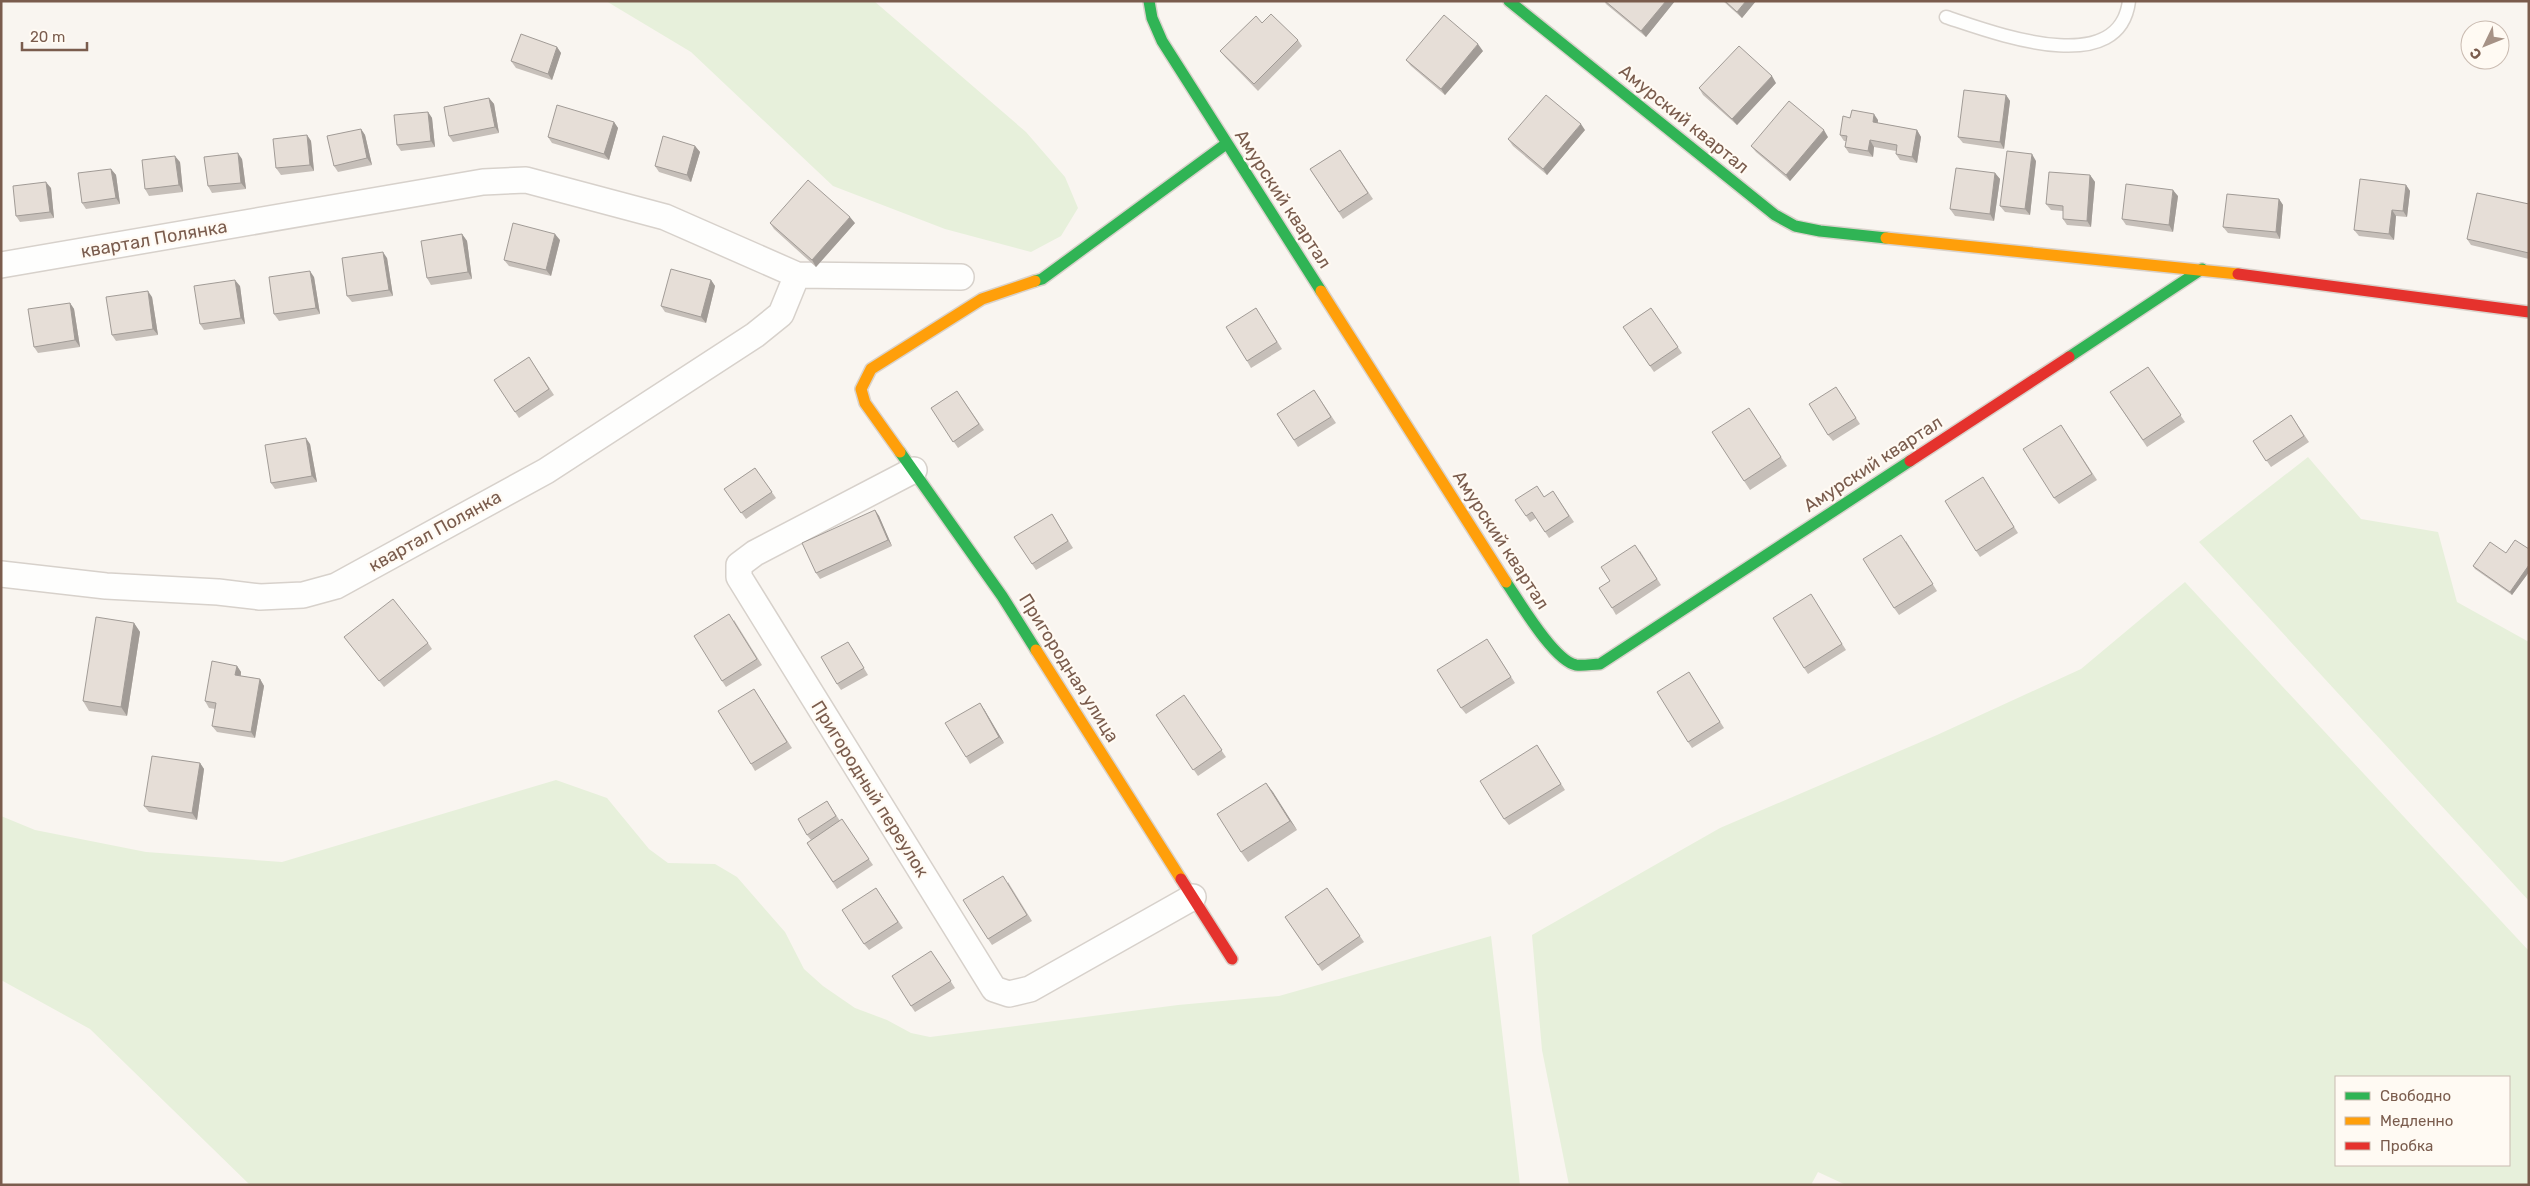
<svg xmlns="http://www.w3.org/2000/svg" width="2530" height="1186" viewBox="0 0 2530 1186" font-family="Rubik,sans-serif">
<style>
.green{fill:#e7f0db;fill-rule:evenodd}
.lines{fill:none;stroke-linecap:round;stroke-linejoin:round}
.lane-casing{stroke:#d7d1cb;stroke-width:15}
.street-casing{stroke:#d7d1cb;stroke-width:28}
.fast-casing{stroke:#d9d2cb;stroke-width:14}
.slow-casing{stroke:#d9d2cb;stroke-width:14}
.jam-casing{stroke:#d9d2cb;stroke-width:14}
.lane{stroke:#fefefd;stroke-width:12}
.street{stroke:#fefefd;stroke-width:25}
.fast{stroke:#30b455;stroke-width:11}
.slow{stroke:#ff9f0a;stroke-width:11}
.jam{stroke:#e5322d;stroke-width:11}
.wall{fill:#c6bfb9}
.shaded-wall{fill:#a19b96}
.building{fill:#e6ded7;stroke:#a19b96}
.labels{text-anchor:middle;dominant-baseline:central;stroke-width:4.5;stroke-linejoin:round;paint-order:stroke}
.street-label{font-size:18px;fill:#7a5c4d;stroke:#fffaf3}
</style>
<rect width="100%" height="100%" fill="#f9f5f0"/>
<!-- green -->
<path class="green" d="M606 1H874L1026 132 1065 177 1078 208 1061 236 1031 252 945 229 833 186 691 52Z
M2308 457 2361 519 2438 532 2457 602 2529 642V901L2199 542Z
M2185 582 2529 951V1185H1846L1818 1172 1811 1185H1569L1542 1050 1532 935 1720 828 1937 735 2081 669ZM2336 1077H2509V1165H2336Z
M556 780 607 798 649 849 668 863 715 864 737 877 785 932 804 969 823 986 855 1008 887 1020 911 1033 930 1037 1178 1005 1279 996 1491 936 1520 1185H250L90 1029 1 980V816L35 830 146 852 282 862Z"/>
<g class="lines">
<!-- lane casing -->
<g class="lane-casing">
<path id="lane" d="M1946 17C1992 32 2119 81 2129 1"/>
</g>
<!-- street casing -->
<g class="street-casing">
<path id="street" d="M1 265 483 182 526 180 665 217 797 275 961 277
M914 470 755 553 739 565V577L994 989 1009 994 1030 989 1193 897
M1 574 106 586 218 592 260 597 303 595 336 586 546 471 755 335 781 314 797 275"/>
</g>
<!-- fast casing -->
<g class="fast-casing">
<path id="fast" d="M1149 1 1152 18 1162 41 1321 291
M1509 1 1775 215 1795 226 1820 231 1886 238
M1035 281 1042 279 1226 144
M2069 357 2202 269
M900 452 1002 596 1036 650
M1506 582C1519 601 1554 661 1576 665 1584 666 1593 664 1600 664L1910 461"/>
</g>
<!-- slow casing -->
<g class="slow-casing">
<path id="slow" d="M1886 238 2238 274
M1321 291 1506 582
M900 452 865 403 861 389 871 369 982 299 1035 281
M1036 650 1181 879"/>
</g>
<!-- jam casing -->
<g class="jam-casing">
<path id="jam" d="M2238 274 2529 312
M1910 461 2069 357
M1181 879 1232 959"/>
</g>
<!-- lane -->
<use href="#lane" class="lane"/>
<!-- street -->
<use href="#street" class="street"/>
<!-- fast -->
<use href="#fast" class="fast"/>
<!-- slow -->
<use href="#slow" class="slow"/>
<!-- jam -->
<use href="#jam" class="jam"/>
</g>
<!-- wall -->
<path class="wall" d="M1604 1H1675L1646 37 1606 4Z
M1723 1H1756L1742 18Z
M1262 23 1298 40 1302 46 1258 91 1225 57 1220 51Z
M557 47 561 53 552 80 516 68 511 61Z
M1483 51 1445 95 1411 66 1406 60Z
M1776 83 1737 125 1703 95 1699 88Z
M2006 95 2010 101 2004 149 1963 143 1958 137Z
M489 98 494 104 499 133 453 142 449 136Z
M428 112 432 118 435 147 401 151 397 145Z
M1850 118 1878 120V123L1917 130 1921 137 1917 163 1900 160 1896 154V151L1874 147 1873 157 1849 153 1845 147 1846 141H1844L1840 135Z
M614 122 618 128 609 160 552 143 548 137Z
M361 129 365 135 372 165 338 172 334 166Z
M1585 130 1547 175 1513 146 1508 139Z
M307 135 311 141 314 171 281 175 276 168Z
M1828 137 1790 181 1756 152 1751 146Z
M695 146 700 152 691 182 659 172 655 166Z
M1340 150 1373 199 1343 219 1310 169Z
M242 159 246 189 212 193 208 186Z
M2036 161 2030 215 2005 212 2000 206Z
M180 162 183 192 149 196 145 189Z
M111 169 116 175 120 204 86 209 82 203Z
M1995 173 2000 179 1994 221 1955 216 1950 209Z
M2090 175 2095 182 2091 227 2067 225 2063 219V211L2051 210 2046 204Z
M2406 185 2410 191 2407 217 2396 216 2394 240 2359 236 2354 230Z
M51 188 54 218 20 222 16 216Z
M2178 196 2173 232 2126 225 2122 219Z
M2279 199 2283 205 2280 239 2228 233 2223 227Z
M2529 204V259L2471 245 2467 239Z
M770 223H855L816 267 774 229Z
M462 234 467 241 472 279 431 285 427 278Z
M560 240 551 276 509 266 504 260Z
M387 258 393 296 352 302 347 296Z
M314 277 320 314 279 321 274 314Z
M711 280 715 286 706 323 665 312 661 306Z
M240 286 245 324 204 330 200 324Z
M152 297 158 335 116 341 112 335Z
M70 303 74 309 80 347 38 353 34 347Z
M1256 308 1282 349 1251 368 1247 361Z
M1651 308 1682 353 1654 372 1623 327Z
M529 357 554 395 519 418 494 380Z
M2148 367 2185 422 2147 447 2110 392Z
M1314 390 1336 423 1298 447 1277 414Z
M957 391 984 430 958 448 931 408Z
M1840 393 1860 424 1833 441 1828 435Z
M1749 408 1787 466 1750 490 1744 481Z
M2291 415 2309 442 2271 467 2253 441Z
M2061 425 2097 480 2059 504 2054 498Z
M310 444 317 482 275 489 271 483Z
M755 468 776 498 746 519 724 489Z
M1987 483 2018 533 1980 557 1976 551Z
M1553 491 1574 522 1549 538 1536 518 1530 522 1526 516 1544 497Z
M875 510 879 516 892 546 820 579 816 573Z
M1052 514 1073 548 1036 570 1032 564Z
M1906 541 1937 591 1899 615 1894 608Z
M2529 549V572L2512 595 2475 569 2473 566 2506 553Z
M1640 551 1661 585 1616 615 1612 608 1610 581Z
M1815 601 1846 650 1808 674 1804 668Z
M734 620 762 665 726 687 722 681Z
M134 623 140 632 127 716 89 711 83 701Z
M344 637 428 643 432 649 384 687Z
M1491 645 1515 683 1466 714 1461 708Z
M852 648 868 675 841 690 837 684Z
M237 666 241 672V676L260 679 264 686 255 738 217 732 212 726 215 709 209 708 205 701Z
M1689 672 1724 728 1692 748 1688 742Z
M754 689 792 748 755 771 751 764Z
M1184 695 1226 757 1198 776 1156 715Z
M984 709 1004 743 970 764 966 757Z
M1537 745 1565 790 1509 825 1504 819Z
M200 763 204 769 197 820 149 812 144 806Z
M1266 783 1297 830 1248 862 1241 852Z
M827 801 840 821 842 819 873 865 837 889 807 843 811 840 807 835Z
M1008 882 1032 921 992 945 988 939Z
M876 888 903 928 869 950 864 944Z
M1327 888 1364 942 1322 971 1285 917Z
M936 958 955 988 915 1012 911 1006Z"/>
<!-- shaded-wall -->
<path class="shaded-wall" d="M1666 1H1675L1646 37 1641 31Z
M1746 1H1756L1742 18 1737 12Z
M1478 44 1483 51 1445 95 1441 89Z
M557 47 561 53 552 80 548 74Z
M1772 76 1776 83 1737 125 1732 119Z
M2006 95 2010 101 2004 149 2000 142Z
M489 98 494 104 499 133 495 127Z
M428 112 432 118 435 147 431 141Z
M1874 114 1878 120 1877 128 1873 122Z
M614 122 618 128 609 160 604 154Z
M1581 124 1585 130 1547 175 1543 169Z
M361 129 365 135 372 165 367 158Z
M1824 130 1828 137 1790 181 1786 175Z
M1917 130 1921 137 1917 163 1912 157Z
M307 135 311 141 314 171 310 165Z
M1870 140 1874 147 1873 157 1868 151Z
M695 146 700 152 691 182 687 175Z
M238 153 242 159 246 189 241 183Z
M2032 154 2036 161 2030 215 2025 209Z
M175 156 180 162 183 192 179 185Z
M111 169 116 175 120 204 116 198Z
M1995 173 2000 179 1994 221 1990 214Z
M2090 175 2095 182 2091 227 2087 221Z
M46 182 51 188 54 218 50 212Z
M2406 185 2410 191 2407 217 2403 211Z
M2173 190 2178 196 2173 232 2169 225Z
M2279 199 2283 205 2280 239 2276 232Z
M2392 210 2396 216 2394 240 2389 234Z
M850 217 855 223 816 267 812 260Z
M462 234 467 241 472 279 468 272Z
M555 234 560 240 551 276 546 270Z
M383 252 387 258 393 296 389 290Z
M310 271 314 277 320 314 316 308Z
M235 280 240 286 245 324 241 318Z
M711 280 715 286 706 323 701 317Z
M148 291 152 297 158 335 153 329Z
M70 303 74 309 80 347 75 340Z
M306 438 310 444 317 482 312 476Z
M875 510 879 516 892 546 888 540Z
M2529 565V572L2512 595 2510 592Z
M134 623 140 632 127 716 121 707Z
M237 666 241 672 240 681 235 675Z
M260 679 264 686 255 738 251 732Z
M980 703 984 709 1004 743 999 737Z
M200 763 204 769 197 820 192 813Z
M1266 783 1273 792 1297 830 1290 821Z"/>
<!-- building -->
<path class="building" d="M1605 1H1666L1641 31Z
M1725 1H1746L1737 12Z
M1271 14 1298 40 1254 84 1220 51 1256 16 1262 23Z
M1444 15 1478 44 1441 89 1406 60Z
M521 34 557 47 548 74 511 61Z
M1739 46 1772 76 1732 119 1699 88Z
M1964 90 2006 95 2000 142 1958 137Z
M1546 95 1581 124 1543 169 1508 139Z
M489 98 495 127 449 136 444 107Z
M1789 101 1824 130 1786 175 1751 146Z
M557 105 614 122 604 154 548 137Z
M1852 110 1874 114 1873 122 1917 130 1912 157 1896 154 1897 145 1870 140 1868 151 1845 147 1847 136 1840 135 1843 116 1850 118Z
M428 112 431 141 397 145 394 115Z
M361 129 367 158 334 166 327 136Z
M307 135 310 165 276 168 273 139Z
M663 136 695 146 687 175 655 166Z
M1340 150 1368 193 1339 212 1310 169Z
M2007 151 2032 154 2025 209 2000 206Z
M238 153 241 183 208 186 204 157Z
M175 156 179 185 145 189 142 160Z
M1956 168 1995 173 1990 214 1950 209Z
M111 169 116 198 82 203 78 173Z
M2049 172 2090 175 2087 221 2063 219V206L2046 204Z
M2360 179 2406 185 2403 211 2392 210 2389 234 2354 230Z
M808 180 850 217 812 260 770 223Z
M46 182 50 212 16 216 13 186Z
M2126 184 2173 190 2169 225 2122 219Z
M2477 193 2529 204V253L2467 239Z
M2227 194 2279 199 2276 232 2223 227Z
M513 223 555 234 546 270 504 260Z
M462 234 468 272 427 278 421 241Z
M383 252 389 290 347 296 342 258Z
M671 269 711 280 701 317 661 306Z
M310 271 316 308 274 314 269 277Z
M235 280 241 318 200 324 194 286Z
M148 291 153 329 112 335 106 297Z
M70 303 75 340 34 347 28 309Z
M1256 308 1277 342 1247 361 1226 327Z
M1651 308 1678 347 1650 366 1623 327Z
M529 357 549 389 515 412 494 380Z
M2148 367 2181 415 2143 440 2110 392Z
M1836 387 1856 418 1828 435 1809 404Z
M1314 390 1331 417 1294 440 1277 414Z
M957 391 979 424 953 442 931 408Z
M1749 408 1781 457 1744 481 1712 432Z
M2291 415 2304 436 2266 461 2253 441Z
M2061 425 2092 474 2054 498 2023 449Z
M306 438 312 476 271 483 265 445Z
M755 468 772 492 741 513 724 489Z
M1983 477 2014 527 1976 551 1945 501Z
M1537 486 1544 497 1553 491 1569 516 1545 532 1532 512 1526 516 1515 500Z
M875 510 888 540 816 573 802 543Z
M1052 514 1068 541 1032 564 1014 537Z
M1901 535 1933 584 1894 608 1863 559Z
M2515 540 2529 549V565L2510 592 2473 566 2490 542 2506 553Z
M1635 545 1657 579 1612 608 1599 588 1610 581 1601 567Z
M1811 594 1842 644 1804 668 1773 618Z
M393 599 428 643 379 681 344 637Z
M729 614 757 659 722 681 694 636Z
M96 617 134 623 121 707 83 701Z
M1487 639 1511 677 1461 708 1437 670Z
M848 642 864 668 837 684 821 657Z
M212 661 237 666 235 675 260 679 251 732 212 726 216 703 205 701Z
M1689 672 1720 722 1688 742 1657 692Z
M754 689 787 742 751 764 718 711Z
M1184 695 1222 750 1193 770 1156 715Z
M980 703 999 737 966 757 945 723Z
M1537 745 1561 784 1504 819 1480 781Z
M152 756 200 763 192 813 144 806Z
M1266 783 1290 821 1241 852 1217 814Z
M827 801 836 816 807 835 798 819Z
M842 819 869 859 833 882 807 843Z
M1003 876 1027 915 988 939 963 900Z
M876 888 898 922 864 944 842 910Z
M1327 888 1360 936 1318 965 1285 917Z
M931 951 951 981 911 1006 892 976Z"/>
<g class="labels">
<!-- street labels -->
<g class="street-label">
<text transform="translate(1684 119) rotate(39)">Амурский квартал</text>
<text transform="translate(1283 199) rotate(57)">Амурский квартал</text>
<text transform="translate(154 239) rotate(-10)">квартал Полянка</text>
<text transform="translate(1873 464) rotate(-33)">Амурский квартал</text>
<text transform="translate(435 531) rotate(-29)">квартал Полянка</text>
<text transform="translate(1501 540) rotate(57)">Амурский квартал</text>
<text transform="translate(1069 668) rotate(58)">Пригородная улица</text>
<text transform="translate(870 789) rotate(58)">Пригородный переулок</text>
</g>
</g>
<!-- border -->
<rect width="2530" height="1186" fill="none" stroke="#7a5c4d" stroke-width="5"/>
<!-- legend -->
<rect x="2335" y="1076" width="175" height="90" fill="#fffaf3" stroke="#cabbb1"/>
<rect x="2345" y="1092" width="25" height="8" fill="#30b455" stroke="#cabbb1"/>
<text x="2380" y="1101" font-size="15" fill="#7a5c4d">Свободно</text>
<rect x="2345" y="1117" width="25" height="8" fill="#ff9f0a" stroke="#cabbb1"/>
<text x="2380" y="1126" font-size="15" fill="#7a5c4d">Медленно</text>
<rect x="2345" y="1142" width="25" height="8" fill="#e5322d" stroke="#cabbb1"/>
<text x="2380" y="1151" font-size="15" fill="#7a5c4d">Пробка</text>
<!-- north arrow -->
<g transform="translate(2485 45) rotate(227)"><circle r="24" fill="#fffaf3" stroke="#cabbb1"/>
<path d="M0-4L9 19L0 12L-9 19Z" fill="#a69286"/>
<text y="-8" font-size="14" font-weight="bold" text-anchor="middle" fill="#7a5c4d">С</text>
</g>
<!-- scale -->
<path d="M22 42v8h65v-8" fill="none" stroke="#7a5c4d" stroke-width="2.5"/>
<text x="30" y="42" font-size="15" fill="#7a5c4d" stroke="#fffaf3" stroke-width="4" paint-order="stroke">20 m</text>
</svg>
